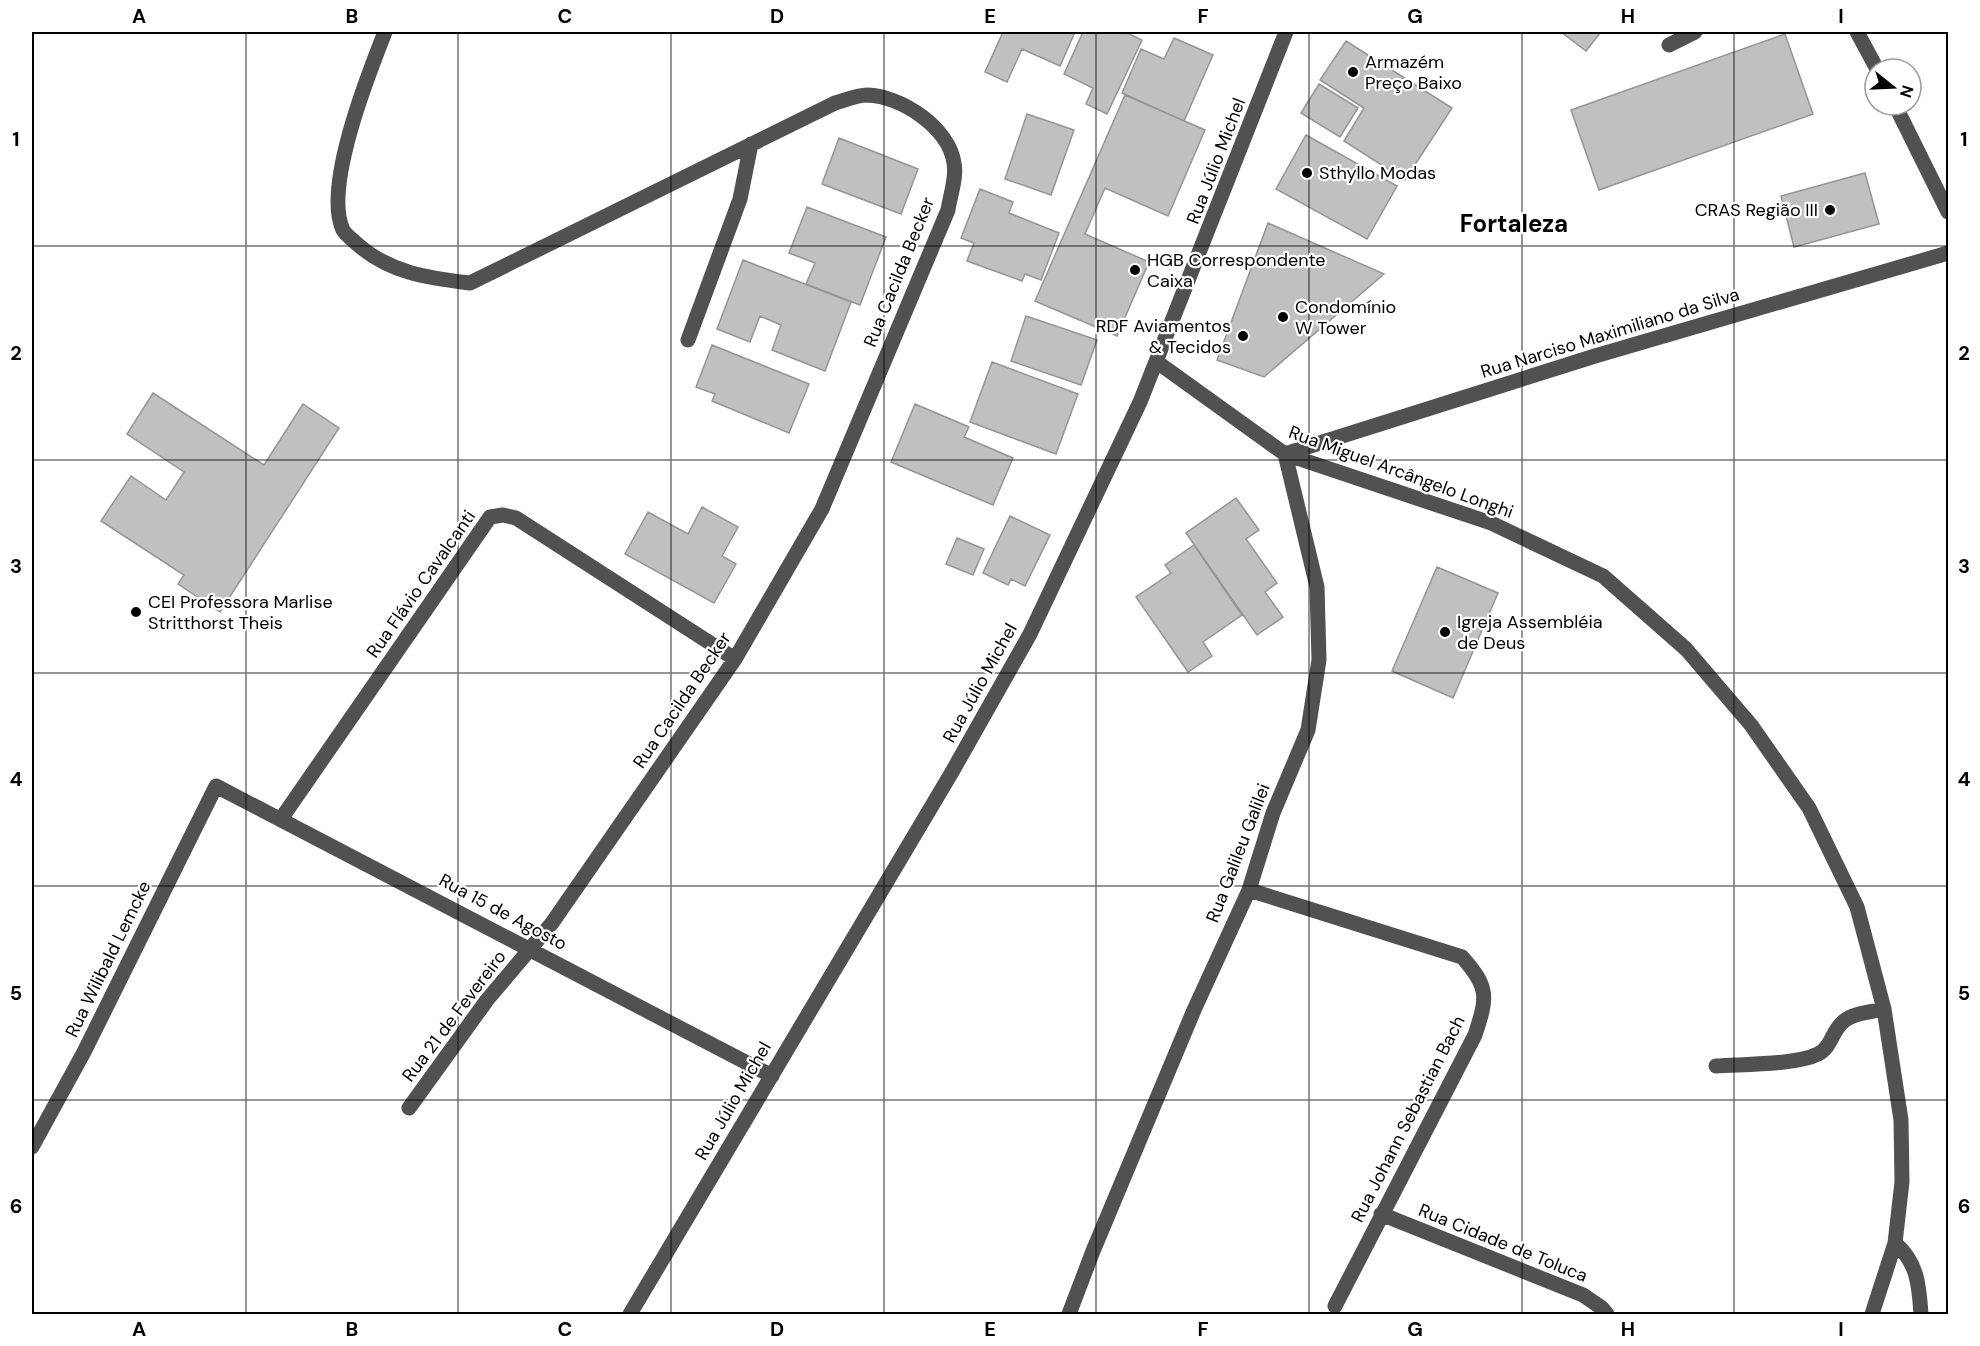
<svg xmlns="http://www.w3.org/2000/svg" width="1980" height="1346" viewBox="0 0 1980 1346" font-family="'DM Sans',sans-serif">
<style>
.building{fill:#c0c0c0;stroke:#959595;stroke-width:1.5}
.lines{fill:none;stroke-linecap:round;stroke-linejoin:round}
.minor{stroke:#515151;stroke-width:15}
.grid{fill:none;stroke:#000;stroke-width:1.5;stroke-opacity:0.55}
.poi-dot{fill:#000;stroke:#fff;stroke-width:2}
.labels{text-anchor:middle;dominant-baseline:central;stroke-width:4.5;stroke-linejoin:round;paint-order:stroke}
.poi-label{font-size:18px;fill:#000;stroke:#fff;text-anchor:start}
.street-label{font-size:18px;fill:#000;stroke:#fff}
.district-label{font-size:24px;font-weight:bold;fill:#000;stroke:#fff}
.neatline{fill:none;stroke:#000;stroke-width:2}
.grid-label{font-size:20px;text-anchor:middle;font-weight:bold;fill:#000}
</style>
<rect width="100%" height="100%" fill="#fff"/>
<!-- building -->
<path class="building" d="M1003 32H1075L1060 66 1022 49 1007 82 985 72Z
M1083 32H1125L1142 40 1107 114 1086 104 1093 88 1064 74Z
M1561 32H1601L1586 51Z
M1785 34 1813 114 1599 190 1571 110Z
M1174 38 1213 55 1184 121 1122 93 1141 49 1164 59Z
M1346 41 1452 108 1405 180 1344 141 1364 108 1320 80Z
M1319 84 1358 108 1340 137 1301 113Z
M1125 95 1205 130 1168 216 1105 188 1085 234 1149 262 1117 336 1035 301Z
M1027 114 1074 130 1051 195 1005 179Z
M1306 135 1397 186 1367 239 1276 189Z
M839 138 918 169 901 214 822 184Z
M1865 173 1879 224 1794 247 1781 196Z
M980 189 1013 202 1009 213 1059 233 1041 280 1025 274 1022 281 967 261 974 243 961 238Z
M807 207 886 237 860 305 806 284 815 263 789 253Z
M1268 223 1384 274 1264 377 1217 360Z
M743 260 851 302 825 371 772 350 781 325 760 316 750 342 717 329Z
M1026 316 1097 340 1081 385 1011 361Z
M712 345 809 384 789 433 712 401 715 394 696 387Z
M992 362 1078 394 1056 454 970 422Z
M153 393 264 465 303 404 339 428 220 612 178 584 184 575 101 521 131 476 166 500 184 472 127 434Z
M915 404 969 427 964 437 1013 458 993 505 891 462Z
M1236 498 1259 530 1246 539 1277 583 1265 592 1283 617 1257 635 1186 533Z
M702 507 738 527 722 556 736 564 714 603 625 554 648 512 688 534Z
M1010 516 1050 535 1025 586 1011 579 1008 585 983 573Z
M957 538 984 549 973 575 946 564Z
M1194 545 1242 615 1203 642 1212 656 1188 672 1136 597 1171 573 1165 565Z
M1437 567 1498 593 1453 698 1392 671Z"/>
<g class="lines">
<!-- minor -->
<path class="minor" d="M385 32C368 75 323 188 343 230 346 235 352 239 356 243 389 273 428 278 470 283L835 103C845 100 858 95 867 95 902 96 949 128 954 163 957 177 950 196 948 210L822 509 735 659 552 923 487 1000 409 1108
M1857 32 1877 69
M1669 45 1695 32
M1895 105 1948 212
M688 340 740 199 751 144
M1157 362 1285 454 1491 523 1603 576 1686 649 1751 725 1809 808 1857 907 1884 1009 1901 1120 1902 1182 1895 1243 1872 1314
M281 819 490 517 503 515 516 518 735 659
M1249 890 1462 957C1490 988 1487 998 1475 1035L1335 1306
M1716 1066C1742 1064 1796 1065 1818 1054 1832 1047 1832 1030 1844 1021 1853 1013 1872 1012 1884 1009
M32 1147 84 1052 216 786 772 1076
M1381 1214 1583 1295 1602 1308 1607 1314
M1895 1243C1918 1263 1919 1286 1921 1314
M630 1314 952 772 1030 634 1140 402 1286 32
M1069 1314 1093 1251 1194 1010 1249 890 1273 813 1308 730 1319 660 1317 587 1285 454 1595 356 1948 253"/>
</g>
<!-- grid -->
<path class="grid" d="M246 32V1314M458 32V1314M671 32V1314M884 32V1314M1096 32V1314M1309 32V1314M1522 32V1314M1734 32V1314M32 246H1948M32 460H1948M32 673H1948M32 886H1948M32 1100H1948"/>
<!-- markers -->
<g class="poi-dot">
<circle cx="1353" cy="72" r="6"/>
<circle cx="1307" cy="173" r="6"/>
<circle cx="1830" cy="210" r="6"/>
<circle cx="1135" cy="270" r="6"/>
<circle cx="1283" cy="317" r="6"/>
<circle cx="1243" cy="336" r="6"/>
<circle cx="136" cy="612" r="6"/>
<circle cx="1445" cy="632" r="6"/>
</g>
<g class="labels">
<!-- poi labels -->
<g class="poi-label">
<text x="1365" y="62">Armazém<tspan x="1365" dy="21">Preço Baixo</tspan></text>
<text x="1319" y="173">Sthyllo Modas</text>
<text x="1818" y="210" text-anchor="end">CRAS Região III</text>
<text x="1147" y="260">HGB Correspondente<tspan x="1147" dy="21">Caixa</tspan></text>
<text x="1295" y="307">Condomínio<tspan x="1295" dy="21">W Tower</tspan></text>
<text x="1231" y="326" text-anchor="end">RDF Aviamentos<tspan x="1231" dy="21">&amp; Tecidos</tspan></text>
<text x="148" y="602">CEI Professora Marlise<tspan x="148" dy="21">Stritthorst Theis</tspan></text>
<text x="1457" y="622">Igreja Assembléia<tspan x="1457" dy="21">de Deus</tspan></text>
</g>
<!-- street labels -->
<g class="street-label">
<text transform="translate(1216 161) rotate(-69)">Rua Júlio Michel</text>
<text transform="translate(899 272) rotate(-68)">Rua Cacilda Becker</text>
<text transform="translate(1610 333) rotate(-17)">Rua Narciso Maximiliano da Silva</text>
<text transform="translate(1401 472) rotate(20)">Rua Miguel Arcângelo Longhi</text>
<text transform="translate(421 584) rotate(-55)">Rua Flávio Cavalcanti</text>
<text transform="translate(980 683) rotate(-61)">Rua Júlio Michel</text>
<text transform="translate(682 700) rotate(-56)">Rua Cacilda Becker</text>
<text transform="translate(1238 853) rotate(-69)">Rua Galileu Galilei</text>
<text transform="translate(503 912) rotate(28)">Rua 15 de Agosto</text>
<text transform="translate(108 959) rotate(-64)">Rua Wilibald Lemcke</text>
<text transform="translate(454 1016) rotate(-53)">Rua 21 de Fevereiro</text>
<text transform="translate(733 1101) rotate(-60)">Rua Júlio Michel</text>
<text transform="translate(1408 1119) rotate(-63)">Rua Johann Sebastian Bach</text>
<text transform="translate(1503 1243) rotate(22)">Rua Cidade de Toluca</text>
</g>
<!-- district labels -->
<g class="district-label">
<text x="1514" y="223">Fortaleza</text>
</g>
</g>
<!-- border -->
<rect width="1980" height="1346" fill="none" stroke="#ffffff" stroke-width="66"/>
<!-- north arrow -->
<g transform="translate(1893 87) rotate(108)"><circle r="28" fill="#ffffff" stroke="#999999" stroke-width="1.5"/>
<path d="M0-4.5L10 22L0 15L-10 22Z" fill="#000000"/>
<text y="-9" font-size="16" font-weight="bold" text-anchor="middle" fill="#000000">N</text>
</g>
<rect x="33" y="33" width="1914" height="1280" class="neatline"/>
<g class="grid-label">
<text x="139" y="23">A</text>
<text x="352" y="23">B</text>
<text x="565" y="23">C</text>
<text x="777" y="23">D</text>
<text x="990" y="23">E</text>
<text x="1203" y="23">F</text>
<text x="1415" y="23">G</text>
<text x="1628" y="23">H</text>
<text x="1841" y="23">I</text>
<text x="16" y="146">1</text>
<text x="1964" y="146">1</text>
<text x="16" y="360">2</text>
<text x="1964" y="360">2</text>
<text x="16" y="573">3</text>
<text x="1964" y="573">3</text>
<text x="16" y="786">4</text>
<text x="1964" y="786">4</text>
<text x="16" y="1000">5</text>
<text x="1964" y="1000">5</text>
<text x="16" y="1213">6</text>
<text x="1964" y="1213">6</text>
<text x="139" y="1336">A</text>
<text x="352" y="1336">B</text>
<text x="565" y="1336">C</text>
<text x="777" y="1336">D</text>
<text x="990" y="1336">E</text>
<text x="1203" y="1336">F</text>
<text x="1415" y="1336">G</text>
<text x="1628" y="1336">H</text>
<text x="1841" y="1336">I</text>
</g>
</svg>
